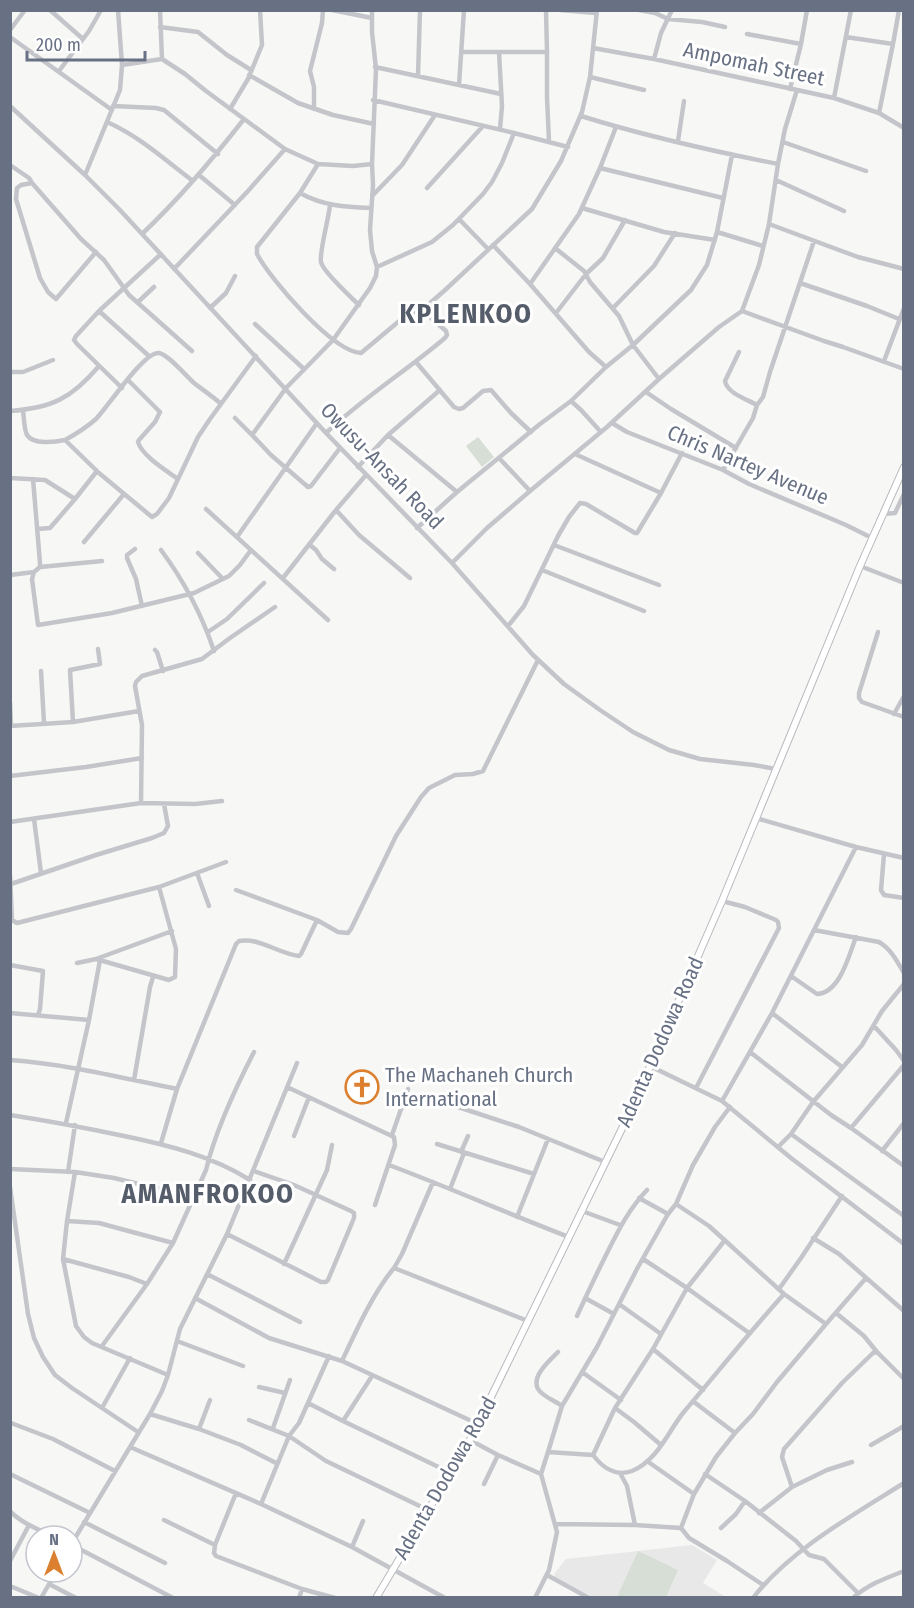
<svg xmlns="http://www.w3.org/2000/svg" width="914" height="1608" viewBox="0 0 914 1608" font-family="'Fira Sans Condensed',sans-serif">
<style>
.built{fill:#e8e8e8}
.green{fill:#d7ded6}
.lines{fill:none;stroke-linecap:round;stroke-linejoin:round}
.major-casing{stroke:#b6b9be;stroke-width:8}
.minor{stroke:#c3c5ca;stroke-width:4.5}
.major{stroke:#fff;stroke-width:6}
.labels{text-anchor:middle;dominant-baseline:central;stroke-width:6;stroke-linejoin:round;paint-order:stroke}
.street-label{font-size:21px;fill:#687184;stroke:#fff}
.poi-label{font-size:21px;fill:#687184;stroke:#fff;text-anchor:start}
.district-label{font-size:27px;font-weight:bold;letter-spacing:1.5px;fill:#555c6a;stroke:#fff}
</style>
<rect width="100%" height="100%" fill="#f7f7f5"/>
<!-- built -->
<path class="built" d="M692 1545 717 1560 703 1583 726 1597H593L555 1577 554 1574 566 1559Z"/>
<!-- green -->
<path class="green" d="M478 437 494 457 482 467 466 446Z
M638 1551 678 1570 666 1597H617Z"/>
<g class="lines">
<!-- major casing -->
<g class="major-casing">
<path id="major" d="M376 1598 470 1440 631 1110 722 901 860 566 904 467"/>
</g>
<!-- minor -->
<path class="minor" d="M50 10 83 39
M160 10 162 59
M332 10 372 18
M546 10 547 52
M560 10 596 13
M639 10 655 13 668 19 702 22 725 27
M160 27 198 32 227 55 251 70
M10 30 25 10
M747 34 801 44
M10 37 112 110
M846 37 893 44
M593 48 654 59 834 98 879 113 904 128
M462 52H499
M654 59 661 33 672 10
M122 65 162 59 185 74 206 91 285 149 318 164 353 166 372 164
M375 67 501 94
M59 71 89 31 101 10
M249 75 298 103 333 115 374 124
M418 76 420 10
M590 77 644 90
M459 85 464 10
M790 89 801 44 807 10
M834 98 851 10
M373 100 514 133 568 147
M10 106 85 175 119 209 326 433 452 563 533 655 564 684 600 710 633 732 669 750 700 759 754 765 776 769
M113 106 156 108 164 110 218 154
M230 109 248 79 262 45 260 10
M314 109V87L310 71 322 23 323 10
M879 113 893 44 899 10
M581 116C645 136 712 151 778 164
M107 122C139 136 165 160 193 181
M500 129 502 106 499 52H547V98L549 141
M678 141 684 101
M783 142 866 171
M318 164 300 193 257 247V254C270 279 333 352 361 353L404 317 422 310 444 291 532 209 561 161 582 112 590 77 597 10
M10 165 29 178 32 183 81 239 104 260 129 295 192 351
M600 168 616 127
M85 175 120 90 122 65 118 10
M199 175 235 205
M776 180 844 211
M32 183 21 185 17 188 16 199 40 278 48 292 56 299 96 252
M427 188 483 126
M300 193C323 206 346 207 371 208
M373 195 402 165 435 115
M330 205C329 217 319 253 321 262 323 272 350 296 359 305
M582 208 664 232 715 240
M459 219 488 249
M769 224 858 257 904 269
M717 232 763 246
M142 234C180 198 212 160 244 119
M493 245 530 284 589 352 606 367
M555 248 584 271 590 282 619 316 633 345 659 379
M377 267 432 242 453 225 483 194 492 182 502 163 514 133
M174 269 248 191 285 149
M800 283 867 306 899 319
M530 284 579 214 600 168 723 198
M138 302 154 287
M210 308 226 293 235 276
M613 308 654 266 675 233
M99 311 149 356
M742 311 824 341 843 347 904 369
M556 313 586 274 603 258 625 220
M255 324 304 369
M739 352 725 381C727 393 746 399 757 405
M884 361 904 308
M416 362 454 407 459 409 463 408 483 391 491 390 511 413 531 432
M10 372H23L53 360
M128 380 160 412 155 422 139 440 138 442C142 456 167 471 178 479
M122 388 77 344 74 340 76 336 99 311 161 254
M646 392 671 409 736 448
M571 401 581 410 600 431
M23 410C24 418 24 429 27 435 33 445 56 442 65 440L99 473 152 517 157 514 169 498 198 437 210 419 256 356
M10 411C52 408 72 398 99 366
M235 418 252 435
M612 423 627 432 723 470 749 484 846 525 872 538
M326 433C363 398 406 371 445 338L447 335 446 331 422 310
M388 435 457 492
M65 440C76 434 87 427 96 419 108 407 144 351 159 353 169 355 186 376 194 383 203 390 212 396 220 403
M340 448 311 486 308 487 271 455 252 435 286 388 333 340 370 288 376 276 377 267 372 251 370 230 373 185 372 164 376 69 372 32V10
M575 454 661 493 682 453
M499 458 530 491 607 427 659 379 719 327 742 311 759 265 769 224 778 164 785 129 797 90
M358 467 388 435 440 390
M723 470 753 418 757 405 763 397 770 372 814 241
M10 478 45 480 75 499 97 471
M33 479 40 563V567L34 572 32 579 38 625 112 613 194 593 229 576 240 565 251 550
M206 509 328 620
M336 510 359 535 410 578
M884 514 895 513 904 494
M417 528 457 492 540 424 571 401 606 367 633 345 691 290 707 265 717 232 732 155
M37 529 50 528 75 499
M237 537 317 423
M84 542 124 494
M310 545 316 550 322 559 334 569
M554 545 659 585
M135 549 127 555V558L136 579 142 606
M161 550C184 581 202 615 214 651
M198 553 223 579
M452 563 487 528 530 491
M860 566 904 583
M40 567 102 561
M542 570 644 611
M10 575 34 572
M283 578 336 510 366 475
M508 626 524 606 558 536 569 517 580 503 586 504 635 533H637L661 493
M208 632 227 619 264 583
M878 632 859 693V698L862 702 904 717
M155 650 157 652 163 671
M41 671 44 723
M10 702 11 726
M894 714 904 696
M73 722 70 670 100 664 98 649
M10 726 73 722 139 711
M10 776 86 767 142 758
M141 803 142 725 135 686 136 682 142 676 202 659 230 638 275 607
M756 818 856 847 904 858
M34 819 41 873
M10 822 141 803 195 804 222 801
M884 854 881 890 884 895 904 898
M197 873 209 906
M10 875 12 920 17 923 159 887 226 862
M11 884 96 855 152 838 164 833 168 826 164 804
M317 920 338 932 348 933 351 929 396 836 421 797 429 788 455 775 473 774 483 771 538 660
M814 930 879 942C891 949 897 961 904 973
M96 959 169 980 175 977 176 949 159 887
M77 963 96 959 172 931
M10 965 43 971 40 1009 38 1015
M791 976 817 994C840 993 849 955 856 937
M10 1013 89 1020
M772 1013 842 1067
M874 1026 896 1050 904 1061
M750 1052 831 1115 851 1128 904 1166
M10 1060C67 1064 122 1078 177 1089
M650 1066 722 1101 791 1158 904 1244
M134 1080 150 987 153 977
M287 1087 394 1137 395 1145 375 1205
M696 1088 779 928 778 922 776 920 745 907 722 901
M722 1101 772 1013 856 847
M449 1104 519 1127 605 1162
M10 1115C49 1121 86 1128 124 1136 168 1145 212 1156 250 1180
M66 1123 89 1020 100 960
M851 1128 904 1065
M791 1134 904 1216
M392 1135 408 1089
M294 1136 309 1097
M161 1143 177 1089 236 944 239 941C259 937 279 954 299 956L301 954 317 920 236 890
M437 1144 534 1174
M778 1147 791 1134 813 1102 862 1045 882 1011 904 984
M882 1151 904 1123
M461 1152 468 1136
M389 1165C450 1188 509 1214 569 1237
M10 1169 75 1172 114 1178 192 1197
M68 1172 75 1125
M75 1172 67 1221 63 1259 76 1326 84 1337 92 1343 168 1375
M433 1182 402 1254 394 1268 528 1321
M10 1187 28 1314 34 1338 43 1357 55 1375 72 1388 138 1432
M450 1189 464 1153
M639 1198 668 1214
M676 1204 709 1226 784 1294 826 1324 777 1382 753 1414 735 1433 716 1457 694 1494 681 1528 689 1538 727 1561 763 1585
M582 1211 620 1225
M517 1217 548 1139
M67 1221 99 1223 173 1243
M227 1234 321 1282H326L328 1280 354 1218V1213L351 1211 294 1185 254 1171
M813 1238 839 1254 904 1311
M63 1259 129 1277 147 1284
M643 1259 687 1288 749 1333
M284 1264 327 1170 332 1145
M207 1274 300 1322
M779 1289 801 1258 842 1196
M195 1298 269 1338 342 1361 478 1424
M585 1298 614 1314
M619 1304 661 1334
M836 1313 864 1336 877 1352
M577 1316C587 1294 597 1273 607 1253 619 1229 629 1209 647 1190
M826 1324 866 1278
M177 1341 243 1366
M102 1346 147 1284 173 1243 206 1170C215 1132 236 1087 254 1052
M653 1349 703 1390
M558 1352C550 1360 531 1376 538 1389 542 1396 555 1401 562 1406
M342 1361C356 1331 373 1293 394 1268
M582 1372 621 1400
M259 1387 285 1393
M694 1402 735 1433
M308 1403 343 1421 451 1473
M102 1408 130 1358
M615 1408 634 1422 661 1445
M150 1414 199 1429 241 1445 276 1463
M249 1420 289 1436 326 1461 428 1510
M343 1421 372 1376
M11 1423 53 1439 115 1471
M273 1428 290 1380
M199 1429 210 1400
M470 1440 498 1455 541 1474 548 1452 593 1455C603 1468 615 1477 632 1471 657 1461 668 1432 683 1413 717 1373 749 1333 784 1294
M871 1445 904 1426
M130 1447 261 1504 352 1547 445 1598
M548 1452 562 1406 597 1347 638 1267 668 1214 676 1204 693 1165 715 1127 730 1107
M593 1455 615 1408 653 1349 687 1288 725 1240
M647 1461 694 1494
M620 1473 627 1486 635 1525
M10 1474 90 1513
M705 1474 745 1501 796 1541 809 1555 824 1559 858 1593
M484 1484 498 1455
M792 1487 827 1470 852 1462
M236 1493 215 1545 214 1553 216 1556 302 1589 335 1598
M261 1504 289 1436 299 1423 329 1356
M10 1511C21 1523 38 1529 52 1536
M759 1513 792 1487 782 1457 784 1449 842 1383 873 1353 877 1352 904 1379
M164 1520 215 1545
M84 1522 165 1563
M555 1524 635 1525 681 1528
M721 1528 736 1514 745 1501
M72 1543 150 1414 162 1391 168 1375 180 1329 227 1234 297 1063
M72 1545 173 1598
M352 1547 363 1521
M10 1561 29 1525
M547 1575 589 1598
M49 1584 76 1598
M10 1586 39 1598
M41 1598 56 1572
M299 1598 302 1589
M535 1598 549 1570 557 1532 541 1474
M753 1598C790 1550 853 1515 904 1483
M853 1598C867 1585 886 1578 904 1571"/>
<!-- major -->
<use href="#major" class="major"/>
</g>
<!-- icons -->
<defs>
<g id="church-ring" transform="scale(1.725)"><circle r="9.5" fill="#fff" stroke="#dc8030" stroke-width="1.5"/><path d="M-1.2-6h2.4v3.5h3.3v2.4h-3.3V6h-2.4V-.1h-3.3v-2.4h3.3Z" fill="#dc8030"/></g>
</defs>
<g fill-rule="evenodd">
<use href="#church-ring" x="362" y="1087"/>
</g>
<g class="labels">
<!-- street labels -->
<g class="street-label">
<text transform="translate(754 64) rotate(12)">Ampomah Street</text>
<text transform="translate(748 465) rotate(23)">Chris Nartey Avenue</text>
<text transform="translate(382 466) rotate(46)">Owusu-Ansah Road</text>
<text transform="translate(660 1042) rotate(-66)">Adenta Dodowa Road</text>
<text transform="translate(445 1478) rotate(-60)">Adenta Dodowa Road</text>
</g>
<!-- poi labels -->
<g class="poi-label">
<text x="385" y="1075">The Machaneh Church<tspan x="385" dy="24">International</tspan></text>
</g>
<!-- district labels -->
<g class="district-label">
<text x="466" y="314">KPLENKOO</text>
<text x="208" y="1194">AMANFROKOO</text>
</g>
</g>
<!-- border -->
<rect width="914" height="1608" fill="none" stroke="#687184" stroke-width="24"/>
<!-- north arrow -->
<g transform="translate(54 1554)"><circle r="28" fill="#ffffff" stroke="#c3c6ce" stroke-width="1.5"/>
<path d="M0-4.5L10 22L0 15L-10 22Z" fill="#dc8030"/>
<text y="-9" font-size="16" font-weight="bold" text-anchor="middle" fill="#687184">N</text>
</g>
<!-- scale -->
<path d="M27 51v9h118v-9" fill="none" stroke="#687184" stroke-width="3"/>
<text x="36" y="51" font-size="18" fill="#687184" stroke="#ffffff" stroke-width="4.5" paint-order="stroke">200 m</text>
</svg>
